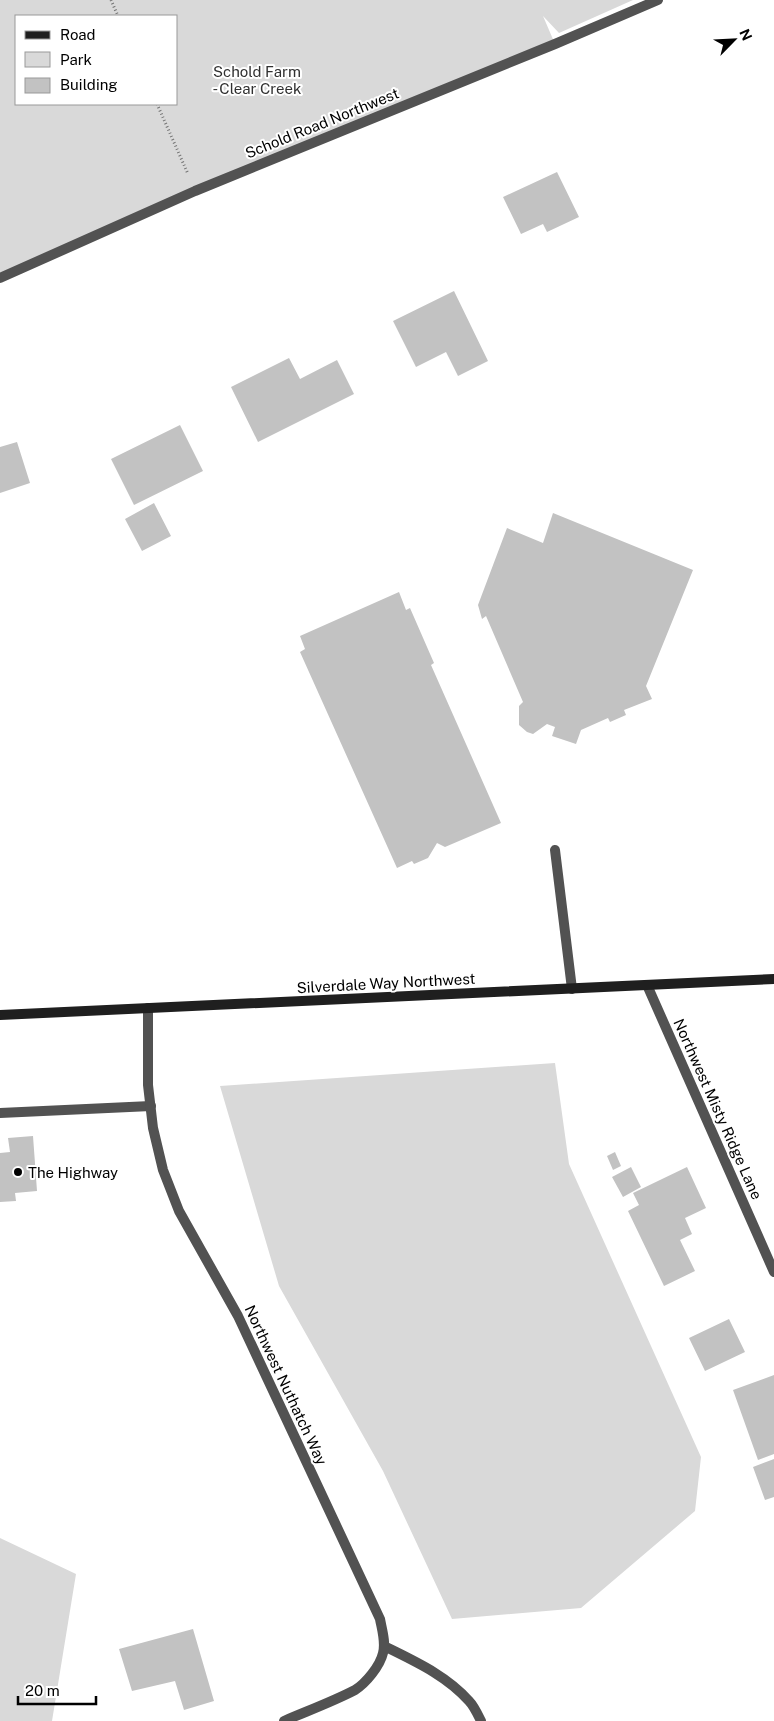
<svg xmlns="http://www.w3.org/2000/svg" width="774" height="1721" viewBox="0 0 774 1721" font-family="'Public Sans',sans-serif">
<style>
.green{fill:#d9d9d9;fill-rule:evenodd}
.building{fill:#c2c2c2}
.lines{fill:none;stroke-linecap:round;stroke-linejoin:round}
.path{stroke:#747474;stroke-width:3;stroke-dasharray:1 2.5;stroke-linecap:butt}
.lane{stroke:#525252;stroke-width:10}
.street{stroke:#525252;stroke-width:10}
.secondary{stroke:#1f1f1f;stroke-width:10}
.poi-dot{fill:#000;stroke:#fff;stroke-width:2}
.labels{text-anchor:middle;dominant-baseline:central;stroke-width:4;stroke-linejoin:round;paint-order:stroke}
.park-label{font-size:15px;fill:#303030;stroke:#fff}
.street-label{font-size:15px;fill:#000;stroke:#fff}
.poi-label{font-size:15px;fill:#000;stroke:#fff;text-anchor:start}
</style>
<rect width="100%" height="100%" fill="#fff"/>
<!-- green -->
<path class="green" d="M0 0H633L559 33 543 16 555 44 0 278ZM16 16H176V104H16Z
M555 1063 569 1164 701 1457 695 1511 581 1608 452 1619 383 1471 279 1286 220 1086Z
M0 1538 76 1574 52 1721H0Z"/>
<!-- building -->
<path class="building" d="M557 172 579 217 547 232 543 224 521 234 503 197Z
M454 291 488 361 458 376 446 352 416 367 393 321Z
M289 358 300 379 337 360 354 394 258 442 231 387Z
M180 425 203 471 134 505 111 459Z
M17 442 30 483 0 493V447Z
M154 503 171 536 142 551 125 519Z
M553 513 693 570 646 686 652 699 624 710 626 715 610 722 608 718 581 730 576 744 552 736 555 727 547 724 533 734 527 732 519 725V706L523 702 486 616 482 619 478 605 507 528 543 543Z
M399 592 406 610 410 608 434 663 431 665 501 823 445 847 437 843 428 858 414 864 412 861 397 868 300 652 305 649 300 636Z
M33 1136 37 1191 15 1193 16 1201 0 1202V1153L10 1152 8 1138Z
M615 1152 621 1166 613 1170 607 1156Z
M631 1167 641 1187 623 1197 612 1177Z
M687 1167 706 1208 685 1218 692 1234 680 1240 695 1271 664 1286 628 1211 639 1205 633 1193Z
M729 1319 745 1352 705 1371 689 1338Z
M774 1375V1454L758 1460 733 1390Z
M774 1459V1497L765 1500 753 1467Z
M193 1629 214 1701 184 1710 175 1681 132 1691 119 1649Z"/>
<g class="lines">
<!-- path -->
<path class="path" d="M111 0 118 16
M157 104 188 174"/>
<!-- lane -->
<path class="lane" d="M555 850 572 989
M0 1113 151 1106
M384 1646C414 1661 446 1675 469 1701 474 1706 478 1715 481 1721"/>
<!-- street -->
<path class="street" d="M0 278 195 191 555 44 658 0
M647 985 774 1272
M148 1008V1085L153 1128 163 1170 179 1211 238 1316 380 1619C382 1630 386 1642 383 1653 380 1666 366 1683 355 1690 332 1702 307 1711 284 1721"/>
<!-- secondary -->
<path class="secondary" d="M0 1015 774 979"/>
</g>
<!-- markers -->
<circle class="poi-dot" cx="18" cy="1172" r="5"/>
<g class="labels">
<!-- park labels -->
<g class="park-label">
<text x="257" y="71">Schold Farm<tspan x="257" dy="17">- Clear Creek</tspan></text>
</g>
<!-- street labels -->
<g class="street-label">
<text transform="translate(322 123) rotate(-22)">Schold Road Northwest</text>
<text transform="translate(386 983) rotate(-3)">Silverdale Way Northwest</text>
<text transform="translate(718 1109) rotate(66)">Northwest Misty Ridge Lane</text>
<text transform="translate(286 1385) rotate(65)">Northwest Nuthatch Way</text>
</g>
<!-- poi labels -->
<g class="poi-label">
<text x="28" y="1172">The Highway</text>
</g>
</g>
<!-- legend -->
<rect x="15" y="15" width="162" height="90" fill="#ffffff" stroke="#999999"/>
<rect x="25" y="31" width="25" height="8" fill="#1f1f1f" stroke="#999999"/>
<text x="60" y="40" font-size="15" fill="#000000">Road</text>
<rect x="25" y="52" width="25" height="15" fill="#d9d9d9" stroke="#999999"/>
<text x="60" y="65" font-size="15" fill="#000000">Park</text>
<rect x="25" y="78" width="25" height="15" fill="#c2c2c2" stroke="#999999"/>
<text x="60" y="90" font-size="15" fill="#000000">Building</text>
<!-- north arrow -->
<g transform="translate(734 40) rotate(66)" stroke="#ffffff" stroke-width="4" paint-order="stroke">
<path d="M0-4L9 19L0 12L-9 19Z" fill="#000000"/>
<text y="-8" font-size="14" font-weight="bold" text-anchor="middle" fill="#000000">N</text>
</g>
<!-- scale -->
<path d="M18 1696v8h78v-8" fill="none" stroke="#000000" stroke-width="2.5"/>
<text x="25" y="1696" font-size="15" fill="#000000" stroke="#ffffff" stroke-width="4" paint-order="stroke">20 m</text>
</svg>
